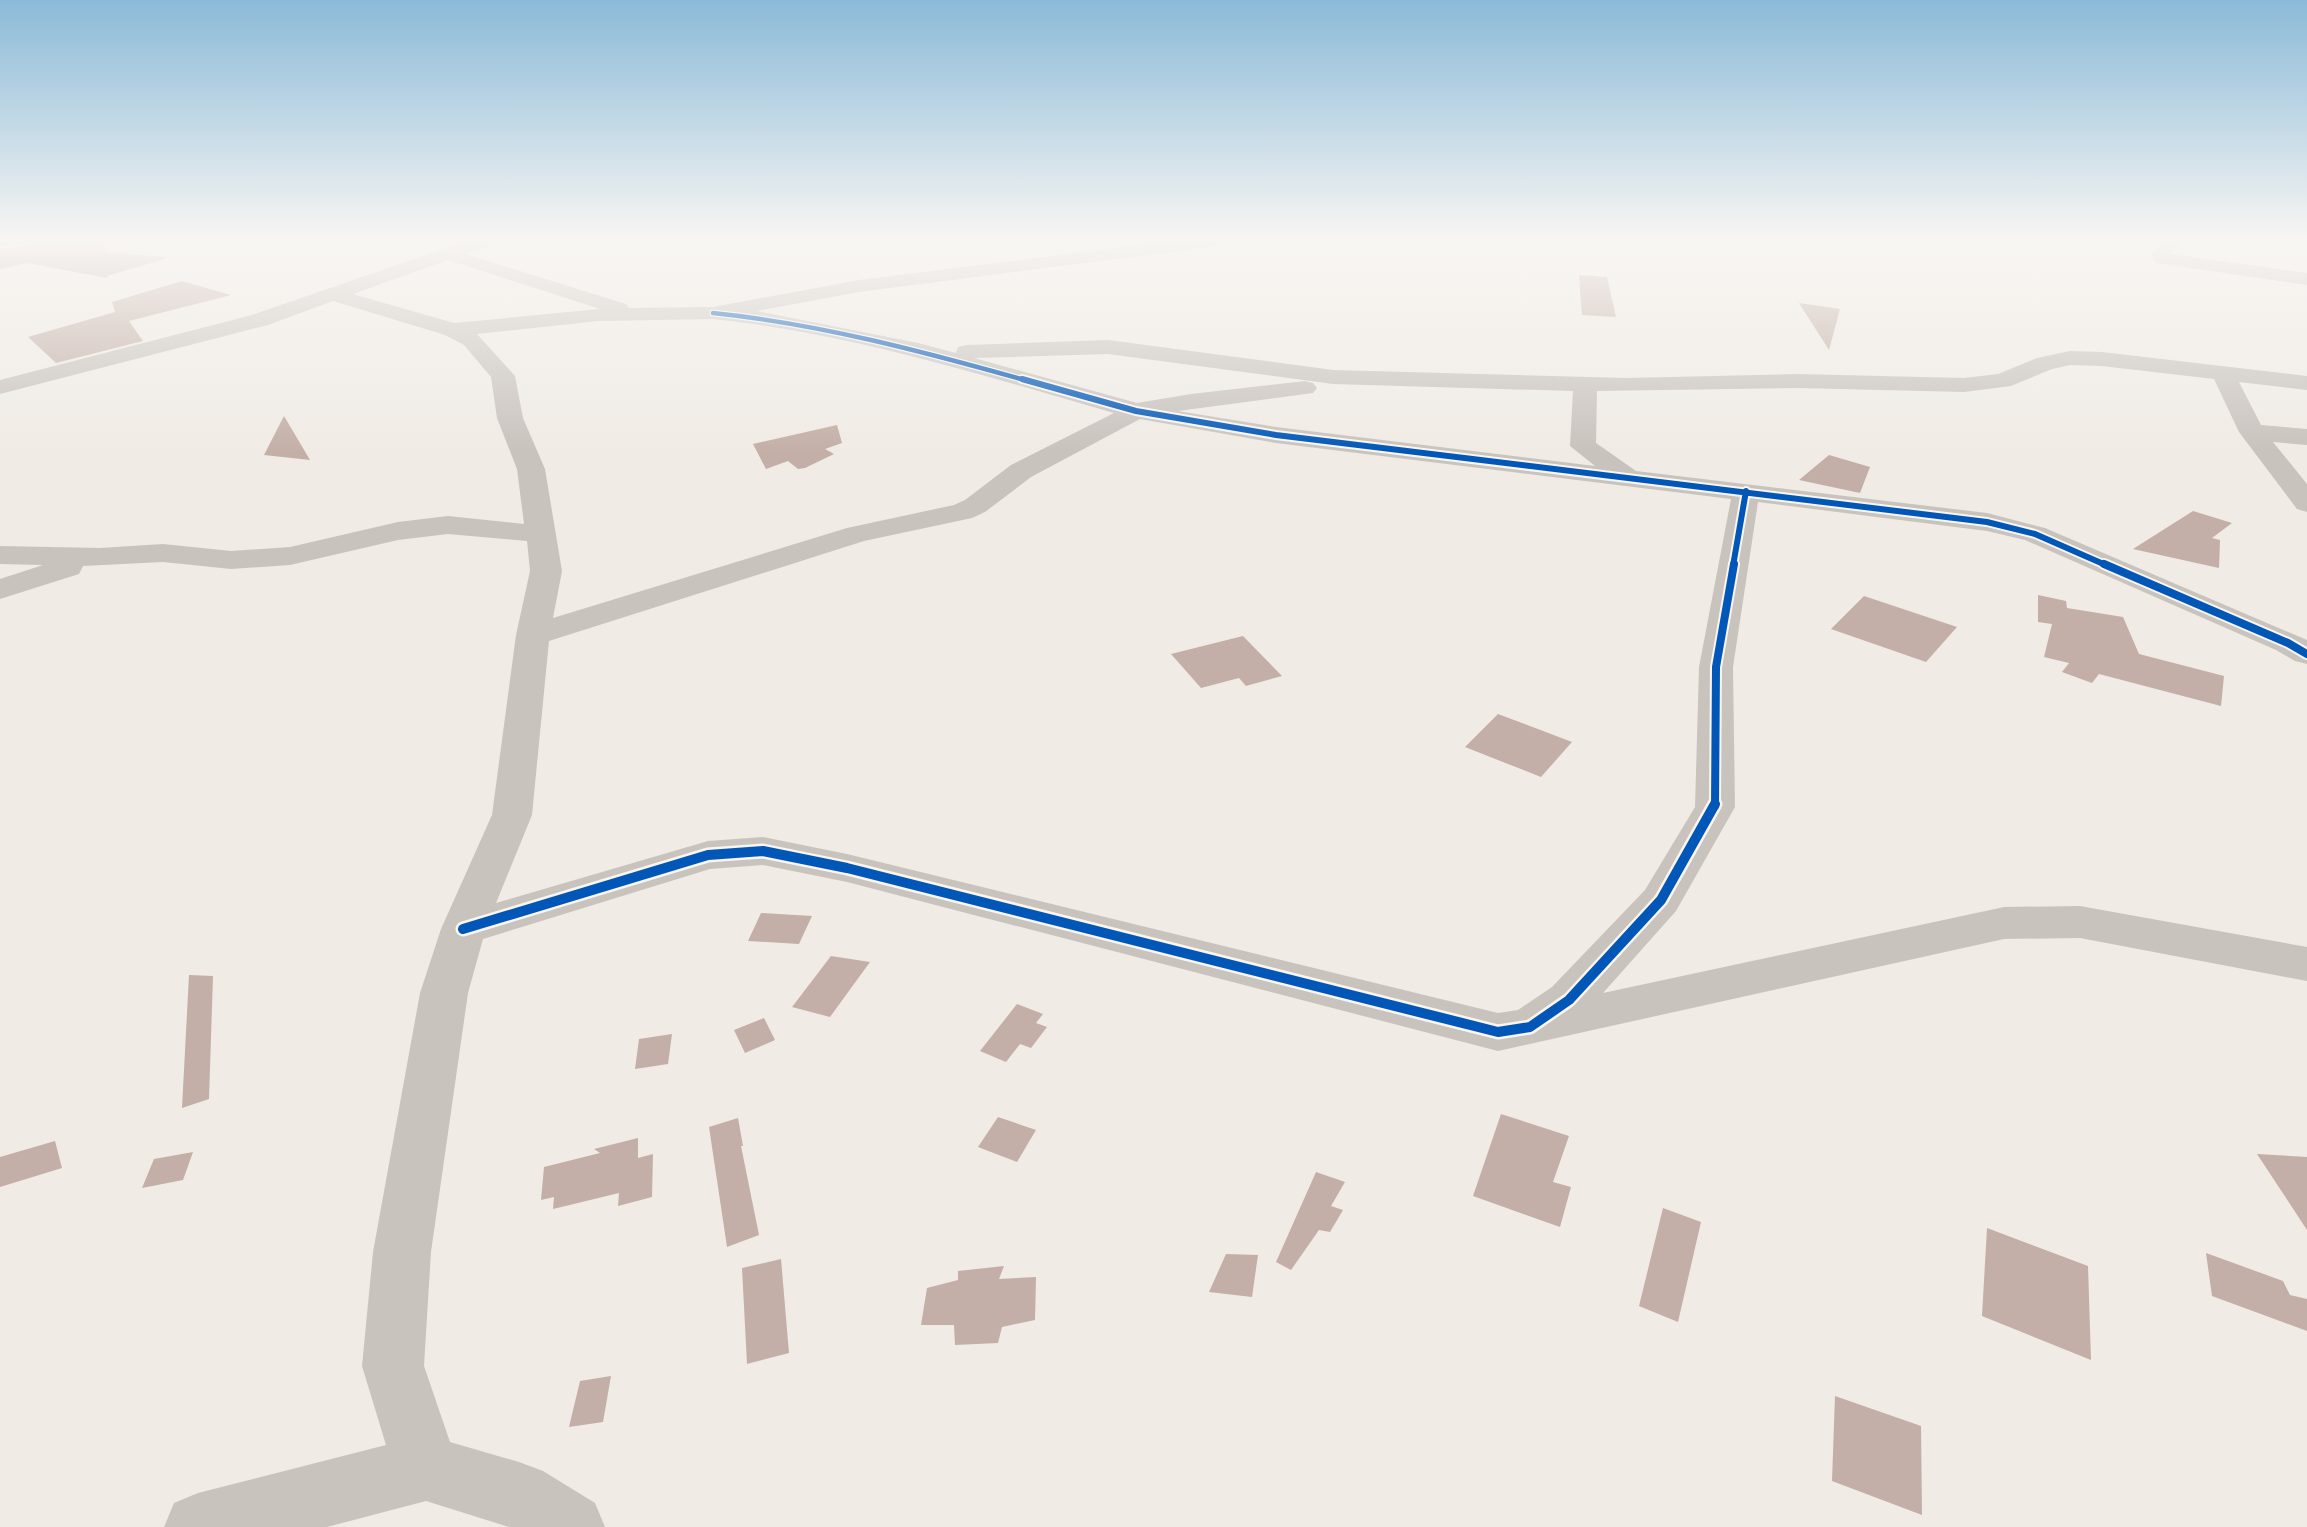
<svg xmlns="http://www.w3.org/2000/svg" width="2307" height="1527" viewBox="0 0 2307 1527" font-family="'Alegreya Sans',sans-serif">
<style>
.building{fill:#c3afa7}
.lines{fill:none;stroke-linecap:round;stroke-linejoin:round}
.minor{fill:#c9c3be;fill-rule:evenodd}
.cycleway-far3-casing{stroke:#fbf5ee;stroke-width:7}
.cycleway-far2-casing{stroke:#fbf5ee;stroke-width:10}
.cycleway-far1-casing{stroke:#fbf5ee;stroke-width:12}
.cycleway-casing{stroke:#fbf5ee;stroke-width:15}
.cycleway-far3{stroke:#0057b8;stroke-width:4.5}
.cycleway-far2{stroke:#0057b8;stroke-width:6}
.cycleway-far1{stroke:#0057b8;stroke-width:8}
.cycleway{stroke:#0057b8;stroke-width:10}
</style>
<rect width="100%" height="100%" fill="#f0ebe5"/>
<!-- building -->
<path class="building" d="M38 238H104L105 252 165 257V259L107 276V278L27 263 0 269V249L33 245Z
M1579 275 1607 277 1616 317 1582 315Z
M182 281 231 295 129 321 143 341 56 363 28 337 115 312 112 302Z
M1799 303 1840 309 1829 350Z
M284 416 310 460 264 455Z
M837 425 842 443 825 449 834 454 805 468 798 469 788 461 766 469 753 444Z
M1829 455 1870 467 1860 493 1799 480Z
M2193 511 2232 523 2212 538 2220 540 2219 568 2133 549Z
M2038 595 2066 601 2067 608 2123 617 2139 654 2224 676 2221 706 2099 674 2092 683 2062 672 2069 663 2044 657 2052 624 2038 622Z
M1864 596 1957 627 1926 662 1831 629Z
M1243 636 1282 676 1246 686 1239 678 1201 688 1171 654Z
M1498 714 1572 742 1541 777 1465 747Z
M761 913 812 916 799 944 748 941Z
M831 956 870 962 830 1017 792 1007Z
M189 975 213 976 209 1099 182 1108Z
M1017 1004 1043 1014 1036 1023 1047 1027 1031 1048 1020 1044 1006 1062 980 1051Z
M764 1018 775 1040 745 1053 734 1030Z
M672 1034 668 1064 635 1069 639 1039Z
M1501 1114 1569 1136 1553 1182 1571 1187 1560 1227 1473 1196Z
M998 1117 1036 1130 1017 1162 978 1147Z
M738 1118 743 1146H741L759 1235 727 1247 709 1127Z
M638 1138V1158L653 1154 652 1197 618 1206 619 1193 553 1209 554 1197 541 1200 544 1167 600 1153 594 1149Z
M55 1141 62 1168 0 1187V1157Z
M193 1152 183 1180 142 1188 154 1159Z
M2257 1154 2307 1157V1230Z
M1316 1172 1345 1182 1331 1206 1343 1210 1330 1232 1319 1230 1291 1270 1276 1262Z
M1663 1208 1701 1222 1678 1322 1639 1306Z
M1987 1228 2088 1266 2091 1360 1982 1316Z
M2206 1253 2283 1281 2290 1295 2307 1299V1331L2212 1296Z
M1226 1254 1258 1255 1252 1297 1209 1292Z
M781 1259 789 1353 747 1364 742 1268Z
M1004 1266 999 1279 1036 1277 1035 1320 1002 1327 998 1343 955 1345 954 1325H921L927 1288 958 1280V1271Z
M611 1376 603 1422 569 1427 580 1381Z
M1835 1396 1921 1426 1922 1515 1832 1481Z"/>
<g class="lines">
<!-- minor -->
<path class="minor" d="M0 238H36L33 242 0 247Z
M475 238H502L499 242 466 254 626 304 629 308 713 307 859 280 1195 238H1224L1226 241 1217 246 859 292 757 311 918 343 956 353 958 347 966 345 1108 340 1333 370 1626 378 1798 374 1964 378 1998 374 2037 358 2070 351 2102 352 2307 376V390L2239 382 2261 425 2307 429V445L2273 442 2307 484V512L2297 509 2239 432 2214 379 2102 366 2070 365 2052 369 2011 386 1964 392 1798 388 1597 391 1596 443 1636 471 1987 513 2045 528 2307 640V664L2295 661 2276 650 2025 540 1987 531 1758 502 1733 667 1735 807 1676 911 1603 993 2004 907 2080 906 2307 947V981L2080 938 2004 939 1498 1051 847 882 763 865 710 869 483 939 468 993 431 1252 424 1366 450 1442 519 1462 543 1471 595 1503 605 1527H509L426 1501 327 1527H164L174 1503 198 1493 386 1445 362 1366 373 1252 420 993 441 929 492 815 516 635 530 571 527 541 448 534 398 540 290 565 231 569 163 562 83 566 79 574 0 599V579L43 565 0 564V546L100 548 163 544 231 551 290 547 398 522 448 516 524 524 517 469 497 418 491 377 464 345 445 335 333 301 268 325 0 394V380L252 315ZM448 260 600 309 454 323 353 294ZM713 319C850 333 982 375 1114 413L1011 465 965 500 954 505 847 528 553 618 562 571 545 469 523 418 515 376 477 334 598 321ZM1108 354 1333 384 1573 391 1570 446 1595 466 1276 427 1178 411 1313 393 1317 388 1313 383 1305 381 1191 394 1137 403 974 358ZM1140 419 1276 443 1731 499 1699 667 1695 807 1645 890 1552 987 1518 1010 1498 1013 847 854 763 837 708 841 496 903 532 815 549 641 864 541 972 518 985 512 1031 477Z
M2164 238H2183L2171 254 2307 273V285L2156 263 2151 256Z"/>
<!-- cycleway-far3 casing -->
<g class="cycleway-far3-casing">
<path id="cycleway-far3" d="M713 313C820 324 925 352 1028 381"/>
</g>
<!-- cycleway-far2 casing -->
<g class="cycleway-far2-casing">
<path id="cycleway-far2" d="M1022 379 1136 411 1276 435 1987 522 2035 534 2108 566
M1733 566 1746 491"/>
</g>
<!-- cycleway-far1 casing -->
<g class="cycleway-far1-casing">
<path id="cycleway-far1" d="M2104 564 2288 643 2307 654
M1715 806 1716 667 1734 564"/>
</g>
<!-- cycleway casing -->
<g class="cycleway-casing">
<path id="cycleway" d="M463 929 708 855 763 851 847 868 1498 1032 1530 1027 1569 1000 1661 900 1715 804"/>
</g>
<!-- cycleway-far3 -->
<use href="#cycleway-far3" class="cycleway-far3"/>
<!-- cycleway-far2 -->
<use href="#cycleway-far2" class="cycleway-far2"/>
<!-- cycleway-far1 -->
<use href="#cycleway-far1" class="cycleway-far1"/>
<!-- cycleway -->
<use href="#cycleway" class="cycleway"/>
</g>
<!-- sky -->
<linearGradient id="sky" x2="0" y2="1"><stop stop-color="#8bbad8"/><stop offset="0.53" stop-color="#f8f6f3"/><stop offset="1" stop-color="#f8f6f3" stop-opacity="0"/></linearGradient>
<rect width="2307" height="452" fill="url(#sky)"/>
</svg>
